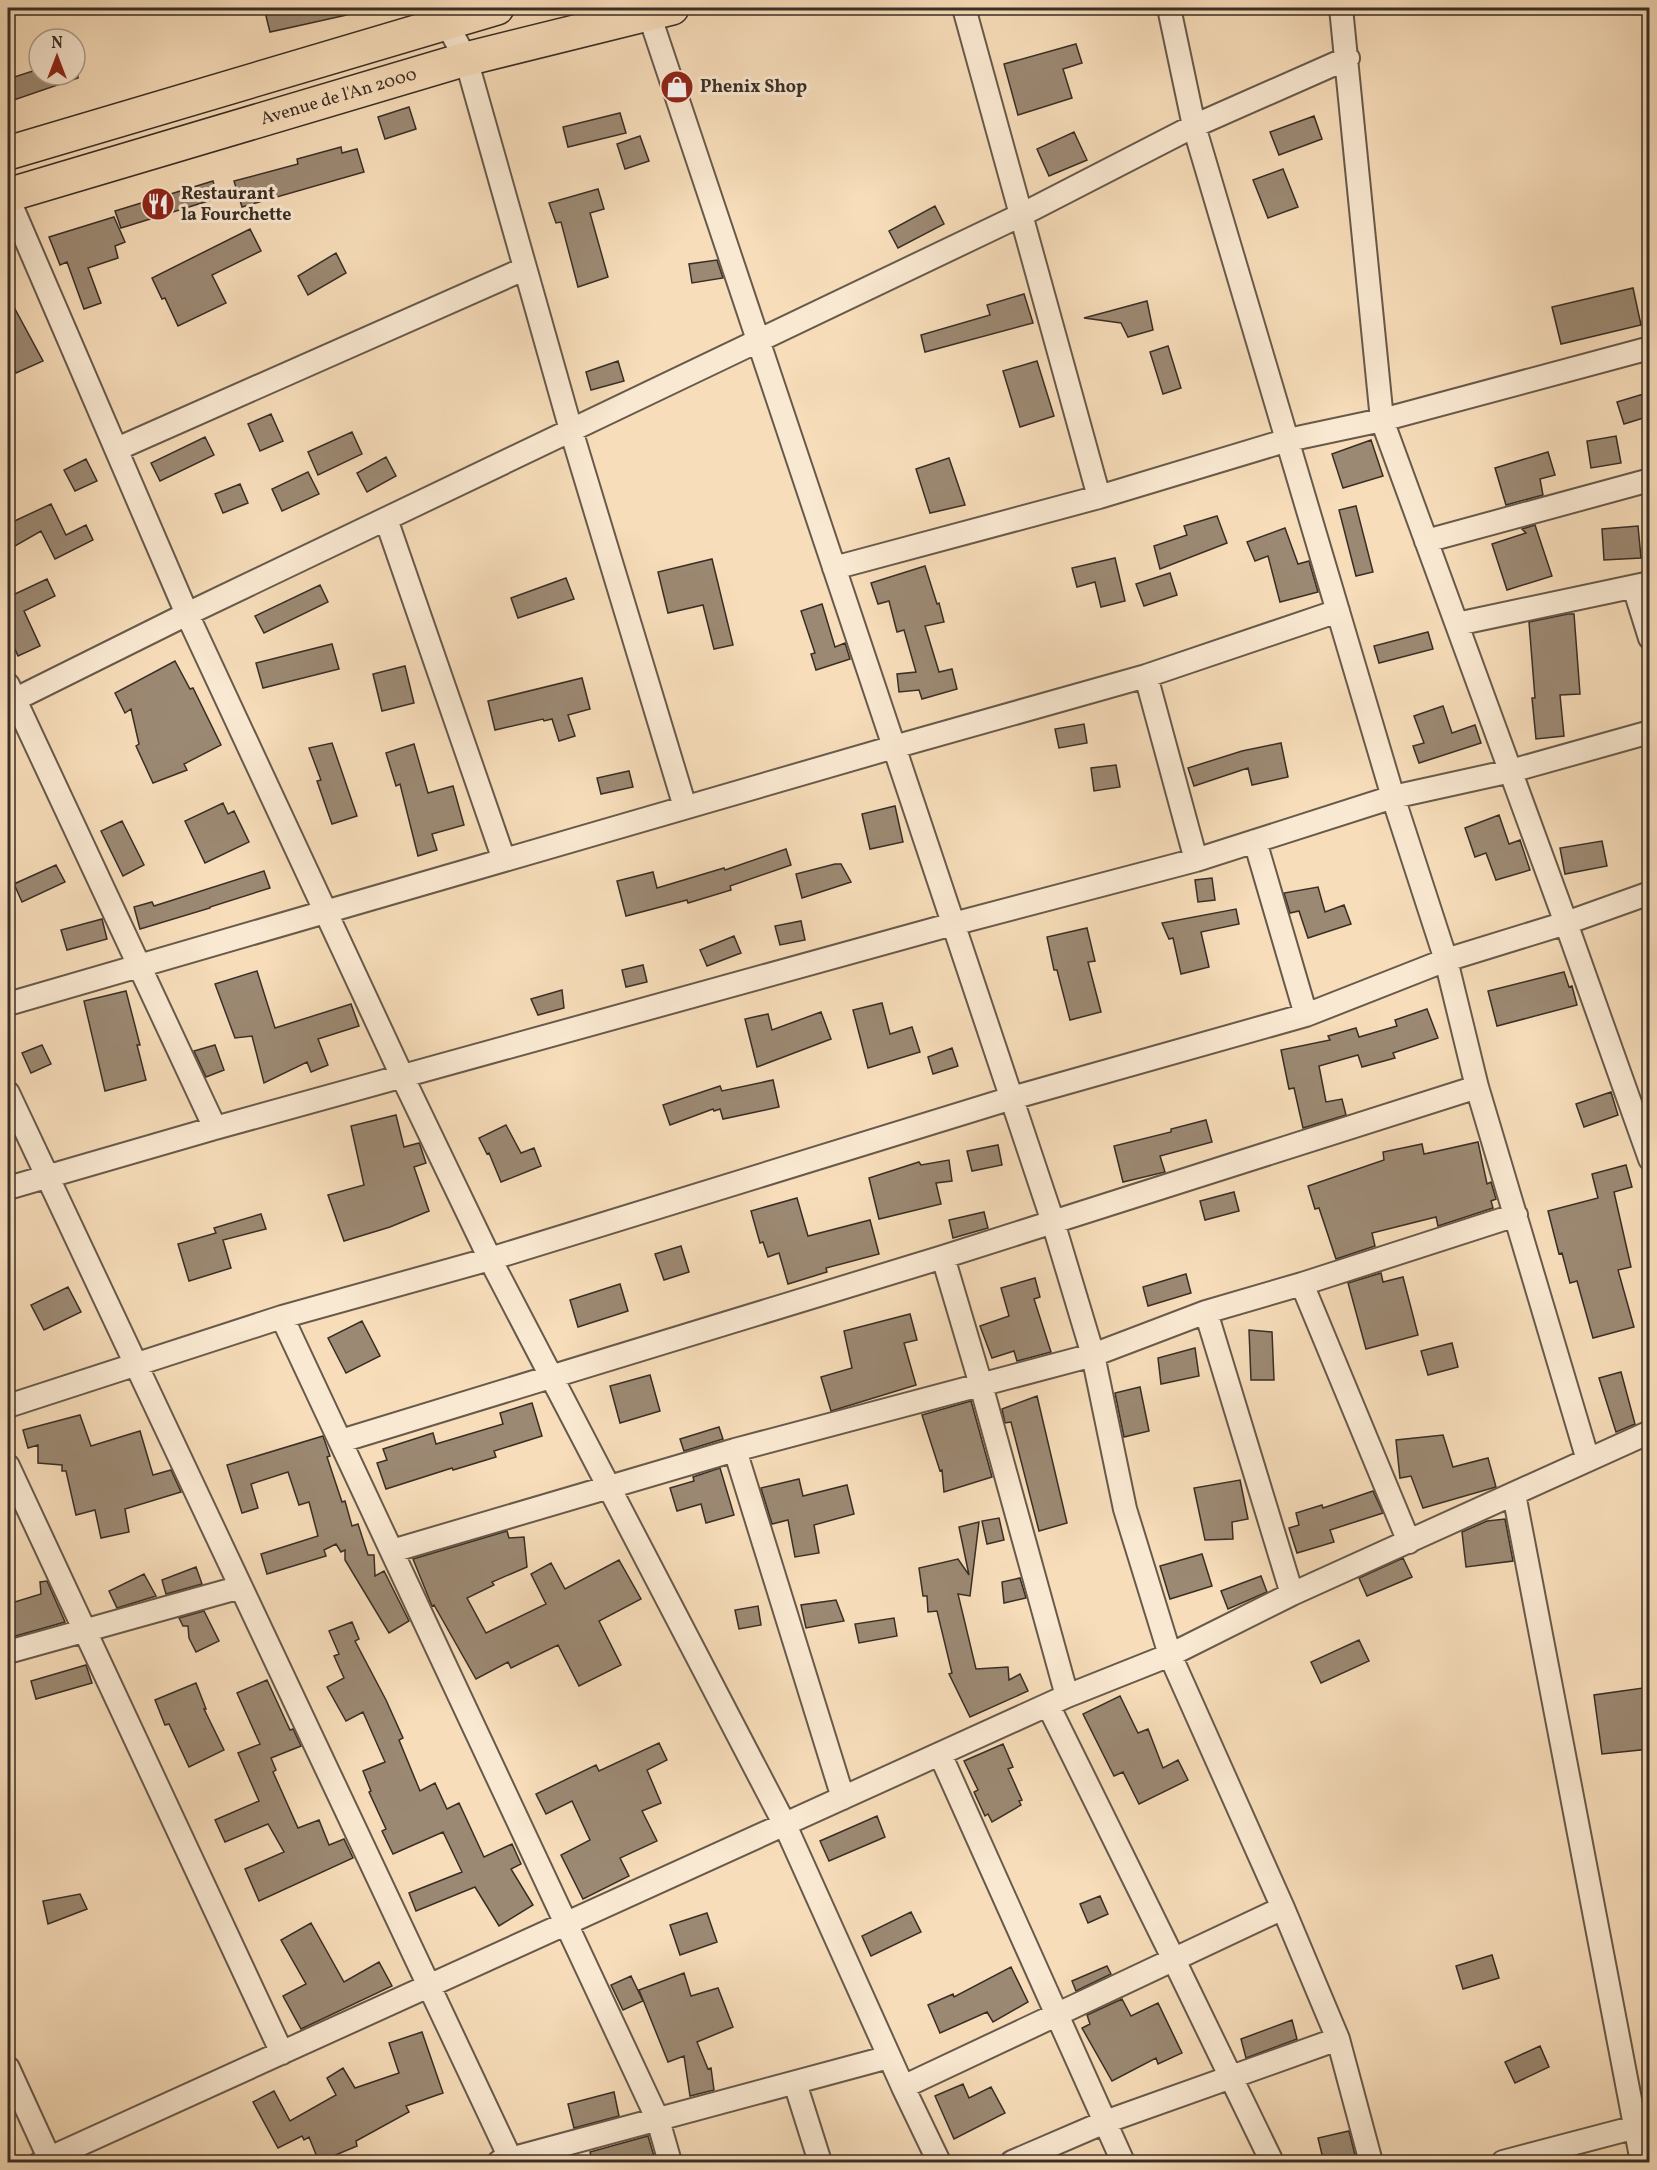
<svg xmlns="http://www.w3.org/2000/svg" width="1657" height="2170" viewBox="0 0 1657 2170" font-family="Vollkorn,serif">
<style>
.building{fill:#9c8973;stroke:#392e26;stroke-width:1.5}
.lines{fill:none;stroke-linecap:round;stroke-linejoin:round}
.minor-casing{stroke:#685a4b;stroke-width:26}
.primary-casing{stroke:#392e26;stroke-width:36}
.minor{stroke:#fae9d2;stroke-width:22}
.primary{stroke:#f7ddba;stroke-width:33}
.labels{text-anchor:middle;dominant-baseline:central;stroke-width:6;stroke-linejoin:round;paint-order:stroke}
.poi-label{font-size:18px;font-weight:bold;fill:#392e26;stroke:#fae9d2;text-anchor:start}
.street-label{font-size:18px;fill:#392e26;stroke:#fae9d2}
</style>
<rect width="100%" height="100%" fill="#f7ddba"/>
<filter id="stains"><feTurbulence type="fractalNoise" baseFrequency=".00333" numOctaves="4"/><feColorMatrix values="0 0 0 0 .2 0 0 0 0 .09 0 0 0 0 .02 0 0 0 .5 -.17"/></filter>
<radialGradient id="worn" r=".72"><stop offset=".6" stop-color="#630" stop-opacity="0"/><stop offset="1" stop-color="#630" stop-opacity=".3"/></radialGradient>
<!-- building -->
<path class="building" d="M264 8H346L347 15 270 32Z
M1076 44 1082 63 1063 69 1072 98 1018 115 1004 64Z
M39 69V75H78V78L8 102V79Z
M409 107 416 129 385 139 378 117Z
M620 113 626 133 568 147 563 127Z
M1314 116 1322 139 1279 155 1270 132Z
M1074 132 1087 160 1049 176 1037 149Z
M640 136 649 161 625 169 617 144Z
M341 147 342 153 357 149 364 172 242 207 234 181 298 164 297 159Z
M1283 169 1298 207 1268 218 1253 180Z
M213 181 218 198 121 228 115 211Z
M598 189 604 209 590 213 608 277 578 287 561 222 556 223 549 203Z
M935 206 944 224 898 248 889 231Z
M114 217 125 242 115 246 118 258 88 268 101 303 84 309 67 262 60 265 49 237Z
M250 229 261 251 212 275 226 303 178 326 165 298 162 299 152 278Z
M336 253 346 273 308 295 298 276Z
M717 260 723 278 692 283 689 264Z
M1633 288 1641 325 1561 344 1552 307Z
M1024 294 1033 323 925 352 921 335 990 315 987 305Z
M8 296 43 361 16 373 8 357Z
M1147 301 1153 330 1128 337 1121 323 1084 318Z
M1168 346 1181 388 1163 394 1150 352Z
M618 361 624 381 591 390 586 372Z
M1037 361 1054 416 1020 427 1003 371Z
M1650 392V416L1624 424 1617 402Z
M271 414 283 441 260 451 248 424Z
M352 432 362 454 318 475 308 452Z
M1616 436 1621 463 1591 468 1587 441Z
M205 437 214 455 160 481 151 463Z
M1371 440 1383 476 1343 488 1332 454Z
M1548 452 1555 475 1540 479 1543 495 1506 505 1495 468Z
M386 457 396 476 367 492 357 473Z
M949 458 965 505 930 513 916 469Z
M86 459 97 481 75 491 64 470Z
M308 472 319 494 282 511 272 489Z
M240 484 248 503 223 513 215 494Z
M51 504 66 535 86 525 93 540 55 559 41 531 8 550V524Z
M1356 506 1373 572 1356 576 1339 510Z
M1217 516 1227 543 1160 569 1154 546 1187 535 1184 526Z
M1535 525 1552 576 1507 590 1492 544 1526 533 1522 529Z
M1638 526 1641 558 1604 560 1602 529Z
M1285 528 1298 564 1309 561 1318 592 1280 602 1268 556 1255 561 1247 542Z
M1115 558 1125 601 1101 607 1095 582 1077 587 1072 568Z
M712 559 733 645 714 649 703 605 668 613 658 572Z
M925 566 937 604 939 603 944 622 925 626 939 672 952 669 957 689 922 699 919 690 899 692 897 674 916 672 904 630 897 632 889 601 878 604 871 583Z
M1170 573 1177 595 1144 606 1136 584Z
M8 577 15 594 47 579 55 596 24 611 40 646 18 656 8 634Z
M566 578 574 599 518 618 511 598Z
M320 585 328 602 264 633 255 616Z
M822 604 835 647 845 643 850 659 816 670 811 654 815 653 801 611Z
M1568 614H1574L1580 694 1560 695 1564 736 1536 739 1532 698H1535L1529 622Z
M1428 632 1433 649 1379 663 1374 646Z
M332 644 339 669 263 688 256 663Z
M175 661 190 689 193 688 221 745 184 764 187 770 153 783 136 746 139 744 131 709 125 713 115 693Z
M405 666 414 703 382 711 373 674Z
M582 678 590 709 568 715 575 736 559 741 552 719 544 721 543 719 495 730 488 701Z
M1443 706 1452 733 1475 725 1481 743 1419 763 1413 746 1424 743 1414 716Z
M1084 724 1087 743 1059 748 1055 729Z
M332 743 357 816 332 824 317 781 321 780 309 748Z
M1281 743 1288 777 1252 785 1248 768 1194 786 1188 768 1242 751Z
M414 744 428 793 453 786 464 825 432 834 437 850 418 856 400 784 396 786 386 753Z
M1116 765 1120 787 1094 791 1091 768Z
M629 771 633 787 601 794 597 778Z
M223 803 228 814 234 811 249 842 205 863 185 821Z
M895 806 903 842 870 849 862 814Z
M1499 815 1509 844 1520 840 1530 870 1496 880 1486 853 1475 857 1465 828Z
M122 821 144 865 123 876 101 831Z
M1602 841 1607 866 1565 874 1560 848Z
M786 849 791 865 730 886 731 890 688 903 687 900 626 916 617 881 653 872 657 888 724 868 725 870Z
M835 864H841L851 882 802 898 796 874Z
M56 865 65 882 22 902 14 884Z
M264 871 270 888 210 907V908L140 929 134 907 152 902 154 906Z
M1212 878 1215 900 1198 902 1195 880Z
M1318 887 1325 912 1344 905 1351 924 1308 938 1299 911 1290 913 1284 893Z
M1236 909 1239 924 1201 932 1209 967 1181 974 1173 938 1169 939 1162 923Z
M102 919 107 939 67 950 61 930Z
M801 921 805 940 780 945 775 926Z
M1087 928 1095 961 1088 962 1101 1012 1070 1020 1057 970H1054L1047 937Z
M734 936 741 953 707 966 700 950Z
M643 965 647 982 626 987 622 970Z
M257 971 275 1028 351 1004 359 1026 318 1039 328 1065 311 1072 307 1062 264 1083 252 1036 235 1038 215 984Z
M1564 972 1569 987 1572 986 1577 1005 1497 1026 1488 991Z
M562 990 564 1008 538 1015 531 999Z
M126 991 140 1045H137L146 1080 105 1091 84 1001Z
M882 1003 890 1034 912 1027 920 1052 868 1068 853 1010Z
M1427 1009 1438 1038 1393 1053 1395 1058 1362 1067 1358 1055 1319 1066 1326 1102 1342 1099 1346 1115 1303 1128 1294 1088 1289 1089 1281 1050 1330 1040 1328 1036 1356 1028 1359 1037 1397 1026 1395 1020Z
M821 1012 831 1039 757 1067 745 1019 768 1014 772 1030Z
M42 1045 51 1064 31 1073 22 1053Z
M215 1045 224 1070 206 1077 194 1051Z
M952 1048 958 1066 933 1074 928 1057Z
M773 1080 779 1107 723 1119 720 1109 714 1111 713 1109 670 1125 663 1105 720 1086 722 1091Z
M1611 1092 1618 1115 1584 1127 1576 1104Z
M396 1115 404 1147 419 1143 420 1145 426 1163 414 1167 429 1211 390 1227 344 1241 328 1195 364 1185 351 1126Z
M1206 1120 1212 1142 1160 1156 1165 1172 1123 1182 1114 1146 1171 1132V1129Z
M506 1125 521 1153 534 1148 541 1166 501 1182 489 1153 487 1154 479 1138Z
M1478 1142 1487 1184 1491 1182 1496 1199 1491 1201 1493 1208 1438 1226 1436 1217 1372 1233 1375 1246 1336 1259 1319 1208 1315 1209 1308 1186 1384 1160 1383 1152 1422 1144 1424 1154Z
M998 1145 1002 1165 972 1171 967 1151Z
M949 1160 952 1181 936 1183 941 1204 879 1219 869 1178 919 1162 921 1165Z
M1626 1165 1632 1187 1614 1192 1631 1267 1618 1270 1634 1327 1593 1338 1577 1281 1570 1283 1562 1253 1559 1254 1548 1211 1598 1198 1592 1174Z
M1234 1192 1239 1211 1205 1220 1200 1201Z
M797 1198 808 1236 870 1220 879 1254 826 1268 827 1272 788 1284 779 1253 768 1257 763 1242 760 1243 751 1211Z
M984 1212 988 1228 953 1238 949 1220Z
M261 1214 266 1229 223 1240 231 1268 189 1281 178 1244 216 1233 214 1228Z
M681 1246 689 1272 664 1280 655 1254Z
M1381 1273 1383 1282 1403 1277 1418 1335 1366 1349 1348 1283Z
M1186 1274 1191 1293 1148 1306 1143 1287Z
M1035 1278 1040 1297 1034 1299 1051 1352 1017 1361 1014 1351 992 1358 980 1326 1009 1316 1001 1288Z
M620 1284 628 1311 578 1327 570 1300Z
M68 1287 81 1312 44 1330 31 1305Z
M910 1314 917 1340 904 1343 916 1385 831 1411 821 1377 852 1368 844 1331Z
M362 1321 380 1356 346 1373 328 1338Z
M1249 1330 1272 1332 1274 1380H1251Z
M1452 1343 1458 1367 1428 1375 1421 1351Z
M1195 1348 1199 1376 1161 1384 1158 1358Z
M1621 1372 1635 1424 1616 1432 1599 1378Z
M650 1375 660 1411 620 1423 610 1386Z
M1140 1387 1149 1431 1124 1437 1115 1393Z
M1037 1396 1067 1523 1039 1531 1011 1422 1005 1423 1002 1409Z
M971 1401 992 1477 944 1492 942 1470 940 1471 922 1415Z
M532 1403 542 1436 494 1451 496 1457 453 1470 452 1468 386 1489 377 1463 387 1460 383 1449 433 1433 436 1444 503 1424 500 1413Z
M80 1415 91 1446 140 1431 153 1475 171 1470 181 1492 125 1509 129 1532 101 1538 95 1510 76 1515 66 1471H62V1465L38 1463V1445L28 1448 23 1430Z
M719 1427 723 1439 684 1451 680 1439Z
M1443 1435 1453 1467 1488 1458 1496 1487 1423 1508 1411 1476 1400 1478 1396 1440Z
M323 1436 330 1456 327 1457 342 1502 345 1501 352 1526 358 1524 368 1555H374L375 1576 384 1571 409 1621 389 1633 345 1560V1550L341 1552 336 1544 324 1550 326 1556 267 1574 261 1554 318 1536 309 1502 299 1505 288 1472 251 1484 258 1508 242 1513 227 1465Z
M720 1468 734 1515 706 1523 701 1504 677 1511 670 1488 694 1481 693 1477Z
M799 1479 803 1496 847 1485 854 1514 814 1525 819 1553 795 1557 788 1520 772 1524 761 1488Z
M1240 1480 1248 1519 1232 1522 1233 1539 1205 1540 1194 1488Z
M1373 1491 1383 1513 1330 1530 1334 1542 1297 1553 1289 1528 1299 1525 1296 1513 1322 1505 1323 1508Z
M999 1518 1004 1540 987 1544 982 1521Z
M1505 1519 1513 1561 1466 1567 1462 1532 1487 1521Z
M979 1522 970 1596 958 1594 976 1669 1008 1667 1009 1680 1020 1674 1028 1691 970 1717 949 1674 952 1673 937 1611 928 1612 927 1596H923L919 1568 958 1559 969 1575 959 1527Z
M507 1531 509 1538 524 1537 527 1567 492 1582 494 1585 467 1598 486 1633 546 1604 531 1574 551 1563 565 1589 619 1560 641 1599 599 1621 621 1665 579 1686 558 1645 511 1668 508 1662 476 1679 434 1605 432 1606 413 1559Z
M1202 1554 1212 1586 1170 1599 1160 1566Z
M1403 1558 1412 1577 1367 1596 1359 1578Z
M196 1567 202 1584 166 1594 162 1580Z
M144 1574 156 1596 117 1608 109 1591Z
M1261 1576 1267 1592 1228 1609 1221 1591Z
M1020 1578 1026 1598 1004 1603 1002 1582Z
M47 1581 65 1622 12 1637 8 1621V1604L41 1594 40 1582Z
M836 1600 844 1621 806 1628 801 1605Z
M758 1606 761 1625 739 1629 735 1610Z
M204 1611 219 1641 196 1652 189 1638 188 1626H183L179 1618Z
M894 1618 897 1636 859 1643 855 1624Z
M352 1622 359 1639 355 1641 386 1700 403 1738 399 1740 420 1791 435 1783 447 1809 459 1803 484 1857 512 1844 521 1864 511 1869 533 1905 499 1926 475 1887 416 1911 409 1893 462 1872 443 1832 393 1854 382 1831 386 1829 369 1792 371 1791 363 1771 385 1762 363 1712 346 1721 327 1687 344 1678 334 1656 339 1654 329 1631Z
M1359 1640 1369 1661 1321 1683 1311 1662Z
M86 1665 92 1683 36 1699 31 1681Z
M267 1680 290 1730 293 1729 301 1746 271 1758 276 1770 273 1772 298 1828 319 1820 329 1845 344 1839 353 1858 259 1901 245 1869 284 1852 268 1824 225 1842 215 1820 259 1801 238 1753 260 1744 237 1693Z
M196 1683 206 1709H204L224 1750 189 1767 169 1724 165 1725 155 1700Z
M1650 1687V1749L1602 1754 1594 1695Z
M1120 1696 1138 1733 1148 1729 1163 1768 1178 1760 1188 1780 1139 1804 1123 1772 1114 1776 1083 1714Z
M659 1743 667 1760 647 1770 661 1803 642 1811 657 1841 620 1858 629 1876 583 1899 561 1855 590 1840 572 1801 546 1814 536 1794 596 1765 599 1771Z
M1003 1744 1013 1767 1008 1769 1022 1800 1019 1801 1021 1805 992 1822 988 1814 985 1816 974 1792 978 1790 964 1761Z
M877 1816 885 1837 829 1861 820 1841Z
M80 1894 87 1909 48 1924 43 1901Z
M1100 1896 1108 1914 1088 1923 1080 1904Z
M911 1912 921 1932 871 1956 862 1936Z
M707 1913 717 1942 680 1955 670 1925Z
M311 1923 344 1982 379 1962 392 1986 301 2029 283 1996 306 1984 281 1940Z
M1492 1955 1499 1978 1463 1989 1456 1966Z
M1107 1966 1111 1974 1076 1991 1072 1981Z
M1011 1967 1028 2002 993 2022 987 2012 940 2033 928 2005 953 1994 954 1997Z
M684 1973 691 1996 718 1988 733 2027 697 2042 708 2069 711 2068 714 2090 690 2096 684 2056 668 2062 639 1990Z
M631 1976 643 2001 623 2010 611 1985Z
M1122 1999 1131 2016 1158 2003 1182 2053 1158 2064 1156 2058 1112 2081 1082 2028 1090 2024 1087 2015Z
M1292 2020 1297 2039 1246 2058 1241 2039Z
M422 2032 443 2093 406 2106 409 2112 356 2141 357 2146 319 2162 309 2137 304 2140 302 2136 278 2148 253 2102 274 2091 290 2121 336 2095 327 2078 343 2068 355 2088 399 2073 389 2043Z
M1540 2046 1549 2067 1515 2083 1505 2062Z
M963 2084 969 2098 991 2087 1005 2113 954 2139 935 2096Z
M614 2092 619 2116 574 2128 568 2104Z
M1349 2131 1357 2163H1324L1318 2138Z
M648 2136 656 2163H593L590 2152Z"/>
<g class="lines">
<!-- minor casing -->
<g class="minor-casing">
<path id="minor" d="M964 8 1099 497
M1169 8 1194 126 1393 797 1446 960 1477 1087 1588 1460
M1341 8 1382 420 1566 923 1650 1159
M443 12 445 21 466 59 571 430 685 807
M649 14 1053 1222 1093 1355 1125 1509 1170 1655 1283 1908 1338 2039 1371 2162
M8 198 187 614 403 1078 490 1259 785 1825 903 2087 939 2162
M117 449 524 269
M386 519 504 860
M1426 541 1650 480
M834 568 1099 497 1288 440 1382 420 1650 348
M1634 587 1650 638
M1457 624 1650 583
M1146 676 1196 860
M8 685 215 1128
M8 703 187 614 1021 215 1194 126 1348 58
M1255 841 1306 1015
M8 1004 894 747 1146 676 1338 611
M8 1093 512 2162
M8 1188 215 1128 953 924 1196 860 1393 797 1511 771 1650 732
M943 1257 981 1385 1067 1696
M1302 1284 1409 1542
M1206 1312 1292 1594
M282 1317 658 2120 670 2162
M8 1406 282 1317 490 1259 1012 1098 1306 1015 1446 960 1566 923 1650 893
M341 1441 943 1257 1477 1087
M735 1450 843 1798
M8 1466 282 2053
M1514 1494 1642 2162
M392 1551 735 1450 1093 1355 1206 1312 1302 1284 1516 1215
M8 1652 241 1587
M1048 1705 1174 1960 1272 2162
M940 1754 1123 2162
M8 2068 51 2162
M795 2083 820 2162
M903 2087 1283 1908
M41 2162 1067 1696 1170 1655 1292 1594 1650 1432
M499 2162 889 2057
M1012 2162 1105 2122 1338 2039
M1503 2162 1636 2127"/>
</g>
<!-- primary casing -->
<g class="primary-casing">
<g id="primary">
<path d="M8 153 497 8"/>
<path id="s1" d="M8 195 466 59 672 8"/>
</g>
</g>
<!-- minor -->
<use href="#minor" class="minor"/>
<!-- primary -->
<use href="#primary" class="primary"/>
</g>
<!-- icons -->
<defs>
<g id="shop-disc" transform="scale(1.725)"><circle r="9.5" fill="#8f2418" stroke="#fae9d2"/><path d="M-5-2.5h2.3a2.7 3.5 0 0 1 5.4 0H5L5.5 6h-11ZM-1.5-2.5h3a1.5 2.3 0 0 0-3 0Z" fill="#fff"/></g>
<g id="restaurant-disc" transform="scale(1.725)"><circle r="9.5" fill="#8f2418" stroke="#fae9d2"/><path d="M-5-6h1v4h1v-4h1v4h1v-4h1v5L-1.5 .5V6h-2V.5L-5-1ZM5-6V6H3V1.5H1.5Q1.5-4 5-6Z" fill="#fff"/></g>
</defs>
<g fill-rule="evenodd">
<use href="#shop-disc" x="677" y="87"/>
<use href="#restaurant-disc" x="158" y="204"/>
</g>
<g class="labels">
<!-- poi labels -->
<g class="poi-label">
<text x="700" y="87">Phenix Shop</text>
<text x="181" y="194">Restaurant<tspan x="181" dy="21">la Fourchette</tspan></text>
</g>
<!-- street labels -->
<g class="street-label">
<text stroke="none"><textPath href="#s1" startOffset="345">Avenue de l'An 2000</textPath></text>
</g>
</g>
<!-- margin -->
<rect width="1657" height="2170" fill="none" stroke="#f7ddba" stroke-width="30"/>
<rect x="9" y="9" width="1639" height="2152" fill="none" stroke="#392e26" stroke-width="3"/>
<rect x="15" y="15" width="1627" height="2140" fill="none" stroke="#392e26" stroke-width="1.5"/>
<!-- north arrow -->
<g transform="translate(57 57)"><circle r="28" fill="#fae9d2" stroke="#ad9e8d" stroke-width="1.5"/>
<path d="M0-4.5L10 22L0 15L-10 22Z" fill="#8f2418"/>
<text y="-9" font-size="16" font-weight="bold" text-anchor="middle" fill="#392e26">N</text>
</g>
<rect width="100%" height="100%" filter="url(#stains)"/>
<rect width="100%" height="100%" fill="url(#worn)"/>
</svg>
